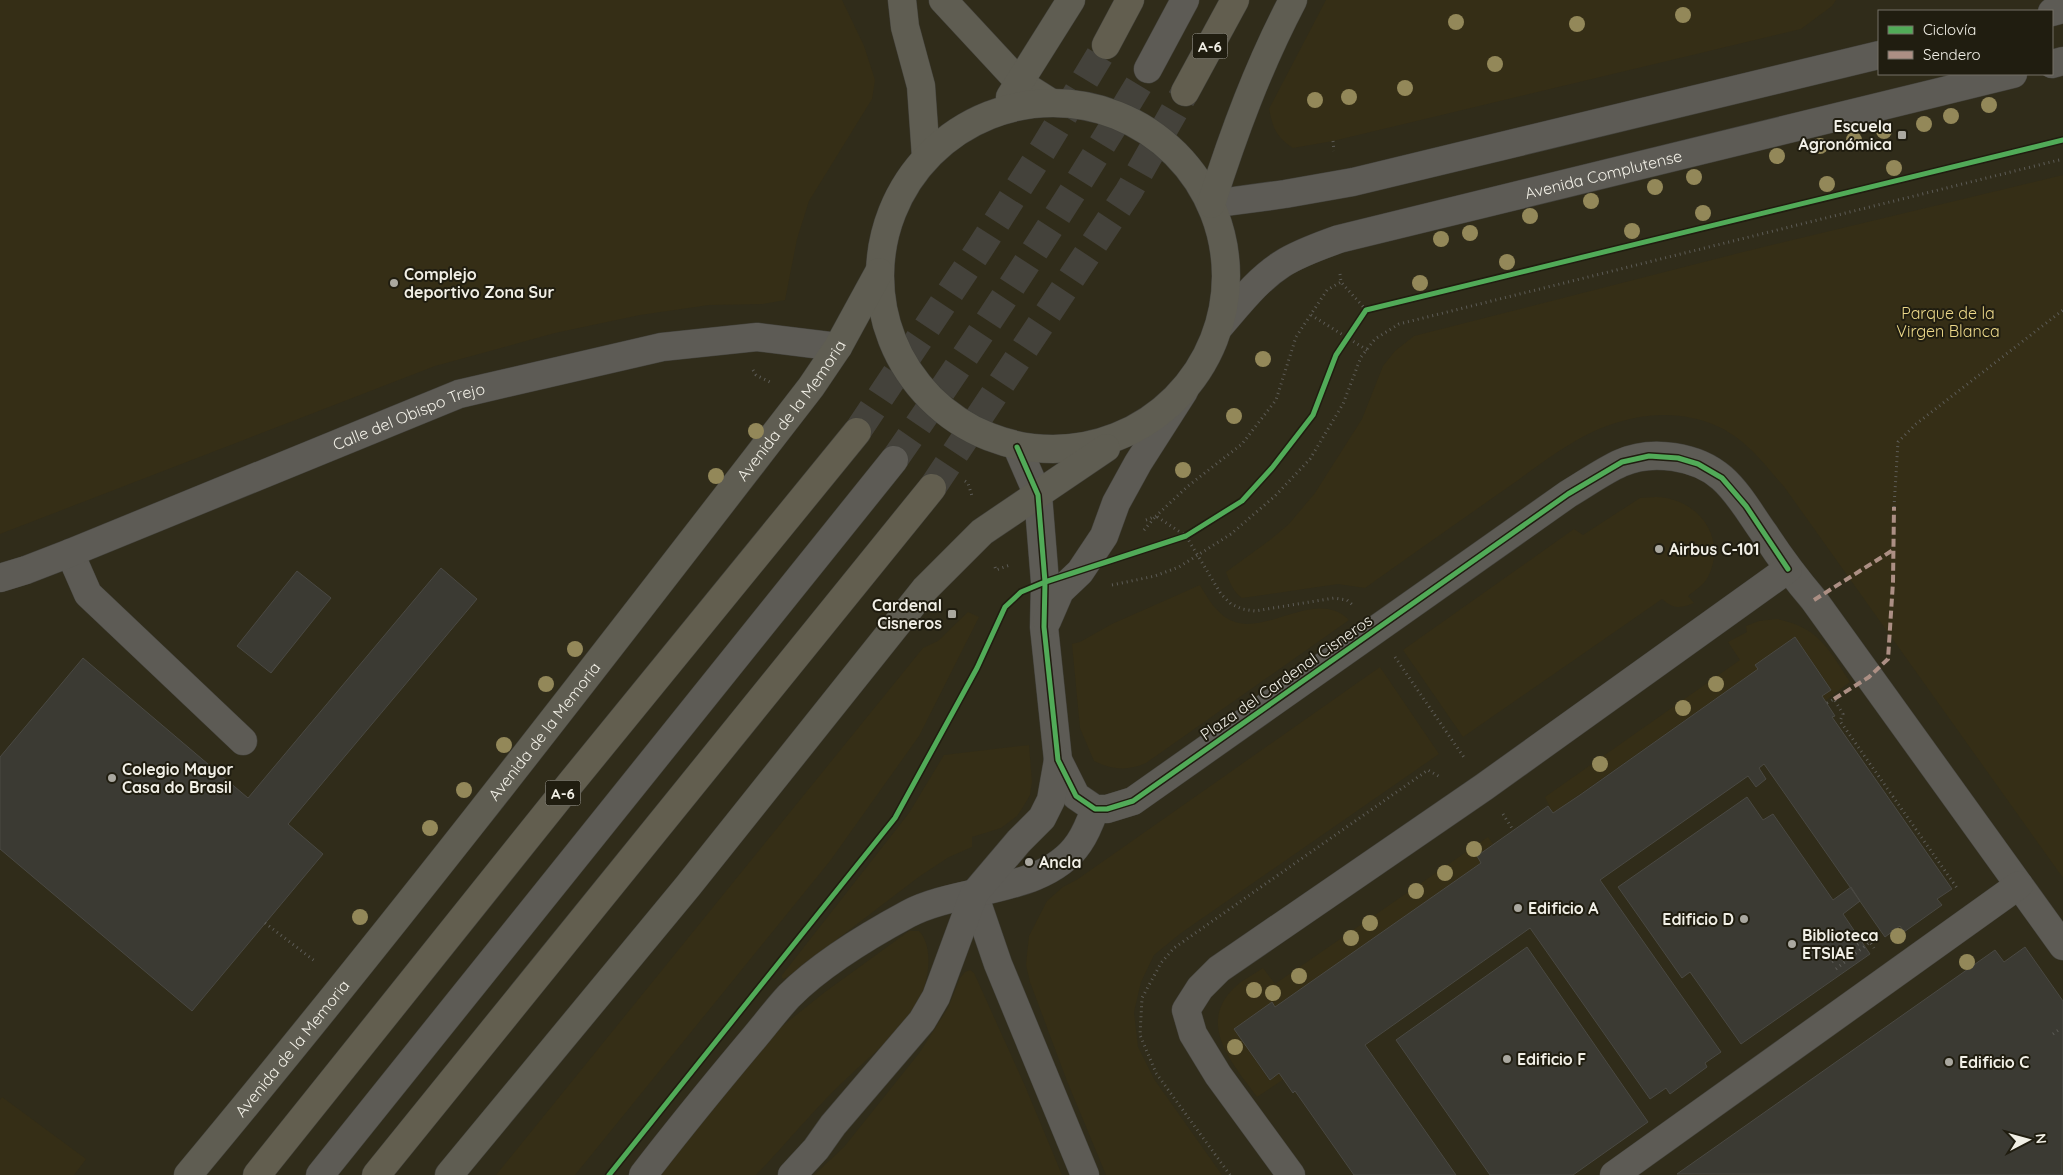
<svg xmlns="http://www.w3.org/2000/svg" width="2063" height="1175" viewBox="0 0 2063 1175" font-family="Quicksand,sans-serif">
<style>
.built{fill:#302c1a;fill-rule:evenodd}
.green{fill:#352e16}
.building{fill:#3b3a33;stroke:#4a4943}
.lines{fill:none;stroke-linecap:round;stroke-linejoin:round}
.minor-tunnel{stroke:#44423b;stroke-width:28;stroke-dasharray:28 14;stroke-linecap:butt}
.highway-tunnel{stroke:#44423b;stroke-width:28;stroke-dasharray:28 14;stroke-linecap:butt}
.minor-casing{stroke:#43423c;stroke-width:29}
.major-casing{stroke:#43423c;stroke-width:29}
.highway-casing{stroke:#43423c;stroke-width:29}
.path{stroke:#5d5c57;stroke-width:3;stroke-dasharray:1 4;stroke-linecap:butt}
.minor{stroke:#5d5b55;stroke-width:28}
.major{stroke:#5f5d52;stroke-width:28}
.highway{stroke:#625e4f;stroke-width:28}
.quiet{stroke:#ac8f84;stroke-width:4;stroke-dasharray:8 4;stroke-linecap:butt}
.cycleway-casing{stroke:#201d10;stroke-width:8}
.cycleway{stroke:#51ab58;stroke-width:5}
.tree{fill:#938859}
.poi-dot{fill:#aaa8a0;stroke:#201d10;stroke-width:2}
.labels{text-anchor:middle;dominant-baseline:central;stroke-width:4;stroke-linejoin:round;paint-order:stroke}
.shield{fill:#201d10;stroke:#b2b0a6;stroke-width:1}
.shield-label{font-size:15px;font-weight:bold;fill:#f1efe6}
.poi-label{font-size:16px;font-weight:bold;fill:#f1efe6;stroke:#201d10;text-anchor:start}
.street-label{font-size:16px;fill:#f1efe6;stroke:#201d10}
.park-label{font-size:16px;fill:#edd98a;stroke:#201d10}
</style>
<rect width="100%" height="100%" fill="#26241d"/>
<!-- built -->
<path class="built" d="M0 0H2063V1175H0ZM1879 11H2052V74H1879Z"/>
<!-- green -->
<path class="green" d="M0 0H842L864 46 875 80 872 99 809 201 797 239 785 300 763 304 709 305 640 315 555 333 435 366 0 534Z
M1326 0H1836L1832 6 1801 29 1333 141 1293 148C1276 137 1273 128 1269 109Z
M2063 175V878L1785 488C1765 465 1747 440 1719 427 1687 412 1651 412 1619 422 1580 433 1546 460 1514 483 1464 518 1414 553 1365 588L1338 584 1242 598C1234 593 1229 581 1226 572L1270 540 1289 524 1315 493 1362 419 1383 366 1395 351 1414 336 1743 252Z
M1656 497C1698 498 1728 538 1708 577 1704 585 1695 590 1688 596L1694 603C1679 609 1674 609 1662 599L1463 737 1403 650 1574 529 1583 535 1640 498Z
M1200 585C1207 597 1216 613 1230 620 1265 638 1316 587 1349 620L1146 763C1128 771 1112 770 1094 761L1080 728 1072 644 1080 642 1112 624Z
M968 612 979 617 919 736 830 861 575 1175H496L923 648 938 641Z
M1777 619C1818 627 1829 649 1850 682L1825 701 1822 696 1831 689 1795 637 1756 665 1758 669 1553 813 1545 797 1740 660 1728 642 1747 632 1746 626 1759 621Z
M1380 667 1439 754 1181 933 1154 955 1141 982 1134 1012 1138 1047 1154 1079 1222 1175H1106L1067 1081 1030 982 1026 965 1029 936 1047 901 1063 887 1078 879Z
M1029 745 1032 782 1030 795 1023 807 1017 816 1001 828 972 837V847L949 857 920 876 793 973 784 979 782 978V975L909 813 944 755Z
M1488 837 1493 844 1477 856 1481 863 1275 1007 1234 1029 1269 1080 1279 1073 1284 1079 1257 1097C1234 1065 1196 1025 1234 988 1242 980 1253 975 1263 968L1275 984Z
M909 931H919C934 947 929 981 919 1000 904 1031 872 1054 847 1078 815 1108 787 1143 756 1175H658L745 1064 781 1027 825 992Z
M970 970 974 973 1025 1086 1062 1175H814L844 1147 920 1052 948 1008 960 978 965 972Z
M2 1097 86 1159 74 1175H0V1100Z"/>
<!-- building -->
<path class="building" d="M441 568 477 599 288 824 323 854 192 1011 0 849V757L83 658 248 798Z
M297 571 331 598 271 673 237 646Z
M1795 637 1831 690 1822 696 1835 716 1832 717 1952 889 1937 899 1942 905 1904 932 1900 926 1885 937 1764 764 1759 768 1766 779 1756 787 1748 776 1600 880 1721 1052 1705 1063 1707 1067 1670 1094 1666 1088 1650 1099 1530 928 1365 1045 1456 1175H1354L1295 1091 1293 1093 1279 1073 1270 1080 1234 1029 1272 1002 1275 1007 1481 863 1477 856 1548 806 1553 813 1580 795 1758 669 1755 665Z
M1747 797 1763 820 1773 814 1833 900 1851 887 1860 901 1843 914 1870 954 1741 1044 1690 972 1682 978 1618 887Z
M1527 947 1648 1122 1573 1175H1490L1396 1040Z
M2025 947 2063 1001 2062 1175 1677 1174 1995 950 2004 962Z"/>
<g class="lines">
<!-- minor-tunnel -->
<path class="minor-tunnel" d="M894 460C983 332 1068 203 1148 69"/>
<!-- highway-tunnel -->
<path class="highway-tunnel" d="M857 432 980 248 1042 151 1106 45
M932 488 1129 191 1185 92"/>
<!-- minor casing -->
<g class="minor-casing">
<g id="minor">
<path d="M2052 12 2063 9"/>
<path d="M2052 64 2063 61"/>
<path d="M1148 69 1185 0"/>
<path d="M1211 204 1285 194 1353 182 1879 55"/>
<path id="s1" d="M1219 327C1239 304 1257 280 1282 264 1299 253 1320 246 1339 239L2013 74"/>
<path d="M1017 447 1038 495 1045 582 1044 627 1058 760 1076 796 1095 809H1107L1133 801 1568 494C1585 484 1603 471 1621 463 1652 449 1697 456 1722 478 1739 493 1751 515 1764 533 1779 556 1796 579 1814 600L2063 946"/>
<path d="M70 553 88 594 243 741"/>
<path id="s2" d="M0 578 26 570 70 553 459 394 662 347 757 337 838 347"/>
<path d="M1047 621 1060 591 1080 572 1104 536 1116 503 1138 463 1184 391"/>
<path d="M974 894 998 964 1085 1175"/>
<path d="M320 1175 894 460"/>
<path d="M643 1175C677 1131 712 1088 748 1045 762 1029 775 1011 789 996 820 965 869 935 908 914 958 887 1045 894 1079 843 1086 833 1091 820 1095 809"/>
<path d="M792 1175 816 1149 833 1125 922 1021 936 997 974 894 1019 841 1042 818 1051 800 1058 760"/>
<path d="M1291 1175 1218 1075 1193 1034 1186 1010 1200 988 1219 969 1484 787 1788 569"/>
<path d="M1614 1175 2019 885"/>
</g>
</g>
<!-- major casing -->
<g class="major-casing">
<g id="major">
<path d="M902 0 905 27 921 86 926 157"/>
<path d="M943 0 1020 83 1050 102"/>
<path d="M1010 97 1071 0"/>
<circle cx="1053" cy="276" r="173"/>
<path d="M1211 204C1234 132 1258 67 1293 0"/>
<path id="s3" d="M188 1175C402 918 606 652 811 387L838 347 879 272"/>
<path d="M449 1175 688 886 925 589 982 532 1106 448"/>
</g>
</g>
<!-- highway casing -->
<g class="highway-casing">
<path id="highway" d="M1106 45 1130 0
M1185 92 1235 0
M257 1175 570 784 857 432
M376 1175 932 488"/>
</g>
<!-- path -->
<path class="path" d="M1333 141 1334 151
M1340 274 1341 282 1366 310
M1311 315 1367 350
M753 370 756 375 772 383
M965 481 968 483 972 496
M1894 507 1898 442 1916 424 2063 310
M1146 520 1156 516 1188 486 1242 444 1276 400 1296 337 1327 290 1341 282
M1144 530 1156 516 1186 536 1221 594 1231 604 1242 609 1255 611 1334 598 1347 600 1354 606
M995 567 996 570 1010 565
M1112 585 1155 576 1179 567 1231 534 1275 496 1310 459 1343 404 1361 357 1375 339 1399 324 2063 159
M1395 657 1465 759
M1827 703 1834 699 1843 714 1840 721 1957 888
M1503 814 1513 830
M265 923 316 962
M1841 956 1867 938 1870 942
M1832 962 1841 956 1844 962
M1836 969 1870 942 1874 948
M2053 1034 2060 1029
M1230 1175 1156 1073 1140 1035 1142 998 1161 963 1174 948 1428 770 1440 777"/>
<!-- minor -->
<use href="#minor" class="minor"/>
<!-- major -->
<use href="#major" class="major"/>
<!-- highway -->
<use href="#highway" class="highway"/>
<!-- quiet -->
<path class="quiet" d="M1814 600 1893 550
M1834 699 1869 677 1888 659 1893 582 1894 507"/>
<!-- cycleway casing -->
<g class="cycleway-casing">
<path id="cycleway" d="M1017 447 1038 495 1045 582 1044 627 1058 760 1076 796 1095 809H1107L1133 801 1568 494 1622 462 1649 456 1678 458 1698 464 1722 478 1746 506 1788 569
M609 1175 895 818 977 668 1005 607 1021 592 1045 582 1186 536 1242 501 1272 468 1313 415 1336 355 1366 310 2063 140"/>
</g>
<!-- cycleway -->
<use href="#cycleway" class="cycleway"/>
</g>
<!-- trees -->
<g class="tree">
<circle cx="1683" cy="15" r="8"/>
<circle cx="1456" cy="22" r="8"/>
<circle cx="1577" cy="24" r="8"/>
<circle cx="1495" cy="64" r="8"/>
<circle cx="1405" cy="88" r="8"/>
<circle cx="1349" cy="97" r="8"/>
<circle cx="1315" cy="100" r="8"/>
<circle cx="1989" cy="105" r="8"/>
<circle cx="1951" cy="116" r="8"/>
<circle cx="1924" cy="124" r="8"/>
<circle cx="1884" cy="131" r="8"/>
<circle cx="1854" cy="140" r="8"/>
<circle cx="1820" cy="146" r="8"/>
<circle cx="1777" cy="156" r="8"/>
<circle cx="1894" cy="168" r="8"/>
<circle cx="1694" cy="177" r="8"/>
<circle cx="1827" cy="184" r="8"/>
<circle cx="1655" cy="187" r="8"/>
<circle cx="1591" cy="201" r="8"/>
<circle cx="1703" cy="213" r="8"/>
<circle cx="1530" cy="216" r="8"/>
<circle cx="1632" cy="231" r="8"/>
<circle cx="1470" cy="233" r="8"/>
<circle cx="1441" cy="239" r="8"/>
<circle cx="1507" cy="262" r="8"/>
<circle cx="1420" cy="283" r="8"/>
<circle cx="1263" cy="359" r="8"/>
<circle cx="1234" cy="416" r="8"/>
<circle cx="756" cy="431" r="8"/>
<circle cx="1183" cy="470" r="8"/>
<circle cx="716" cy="476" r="8"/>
<circle cx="575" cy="649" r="8"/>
<circle cx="546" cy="684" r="8"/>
<circle cx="1716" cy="684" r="8"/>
<circle cx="1683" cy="708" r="8"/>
<circle cx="504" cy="745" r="8"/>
<circle cx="1600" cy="764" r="8"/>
<circle cx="464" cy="790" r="8"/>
<circle cx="430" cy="828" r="8"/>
<circle cx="1474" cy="849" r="8"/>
<circle cx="1445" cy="873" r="8"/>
<circle cx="1416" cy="891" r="8"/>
<circle cx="360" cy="917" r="8"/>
<circle cx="1370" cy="923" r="8"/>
<circle cx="1898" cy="936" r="8"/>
<circle cx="1351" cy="938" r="8"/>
<circle cx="1967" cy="962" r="8"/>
<circle cx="1299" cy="976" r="8"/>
<circle cx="1254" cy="990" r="8"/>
<circle cx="1273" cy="993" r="8"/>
<circle cx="1235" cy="1047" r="8"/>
</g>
<!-- markers -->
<g class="poi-dot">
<rect x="1897" y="130" width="10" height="10" rx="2.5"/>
<circle cx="394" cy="283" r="5"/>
<circle cx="1659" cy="549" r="5"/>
<rect x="947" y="609" width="10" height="10" rx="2.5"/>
<circle cx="112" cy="778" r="5"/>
<circle cx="1029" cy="862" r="5"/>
<circle cx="1518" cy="908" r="5"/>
<circle cx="1744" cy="919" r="5"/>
<circle cx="1792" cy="944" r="5"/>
<circle cx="1507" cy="1059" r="5"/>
<circle cx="1949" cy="1062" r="5"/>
</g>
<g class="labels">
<!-- shield labels -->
<g class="shield">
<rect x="1192.5" y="33.5" width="35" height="25" rx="4"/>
<rect x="545.5" y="780.5" width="35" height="25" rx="4"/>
</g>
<g class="shield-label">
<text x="1210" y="46">A-6</text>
<text x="563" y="793">A-6</text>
</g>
<!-- poi labels -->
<g class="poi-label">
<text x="1892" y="126" text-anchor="end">Escuela<tspan x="1892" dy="18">Agronómica</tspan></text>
<text x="404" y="274">Complejo<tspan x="404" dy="18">deportivo Zona Sur</tspan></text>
<text x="1669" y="549">Airbus C-101</text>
<text x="942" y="605" text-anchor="end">Cardenal<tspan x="942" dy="18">Cisneros</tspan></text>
<text x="122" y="769">Colegio Mayor<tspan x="122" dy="18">Casa do Brasil</tspan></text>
<text x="1039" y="862">Ancla</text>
<text x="1528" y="908">Edificio A</text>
<text x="1734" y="919" text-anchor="end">Edificio D</text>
<text x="1802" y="935">Biblioteca<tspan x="1802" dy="18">ETSIAE</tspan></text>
<text x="1517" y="1059">Edificio F</text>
<text x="1959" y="1062">Edificio C</text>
</g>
<!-- street labels -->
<g class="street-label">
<text stroke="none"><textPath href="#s1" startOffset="424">Avenida Complutense</textPath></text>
<text stroke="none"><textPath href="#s3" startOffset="974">Avenida de la Memoria</textPath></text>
<text stroke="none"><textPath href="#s2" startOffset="440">Calle del Obispo Trejo</textPath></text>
<text transform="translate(1286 677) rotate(-35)">Plaza del Cardenal Cisneros</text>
<text stroke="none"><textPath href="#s3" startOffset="569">Avenida de la Memoria</textPath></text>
<text stroke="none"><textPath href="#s3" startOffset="164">Avenida de la Memoria</textPath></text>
</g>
<!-- park labels -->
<g class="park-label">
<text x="1948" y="313">Parque de la<tspan x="1948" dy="18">Virgen Blanca</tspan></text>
</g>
</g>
<!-- legend -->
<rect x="1878" y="10" width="175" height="65" fill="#201d10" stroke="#747166"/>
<rect x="1888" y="26" width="25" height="8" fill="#51ab58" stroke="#747166"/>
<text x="1923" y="35" font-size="15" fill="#f1efe6">Ciclovía</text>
<rect x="1888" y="51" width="25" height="8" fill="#ac8f84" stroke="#747166"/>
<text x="1923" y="60" font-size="15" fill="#f1efe6">Sendero</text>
<!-- north arrow -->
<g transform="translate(2028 1140) rotate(84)" stroke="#201d10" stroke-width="4" paint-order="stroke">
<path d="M0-4L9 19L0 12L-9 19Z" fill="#f1efe6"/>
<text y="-8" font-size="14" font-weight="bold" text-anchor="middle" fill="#f1efe6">N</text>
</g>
</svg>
